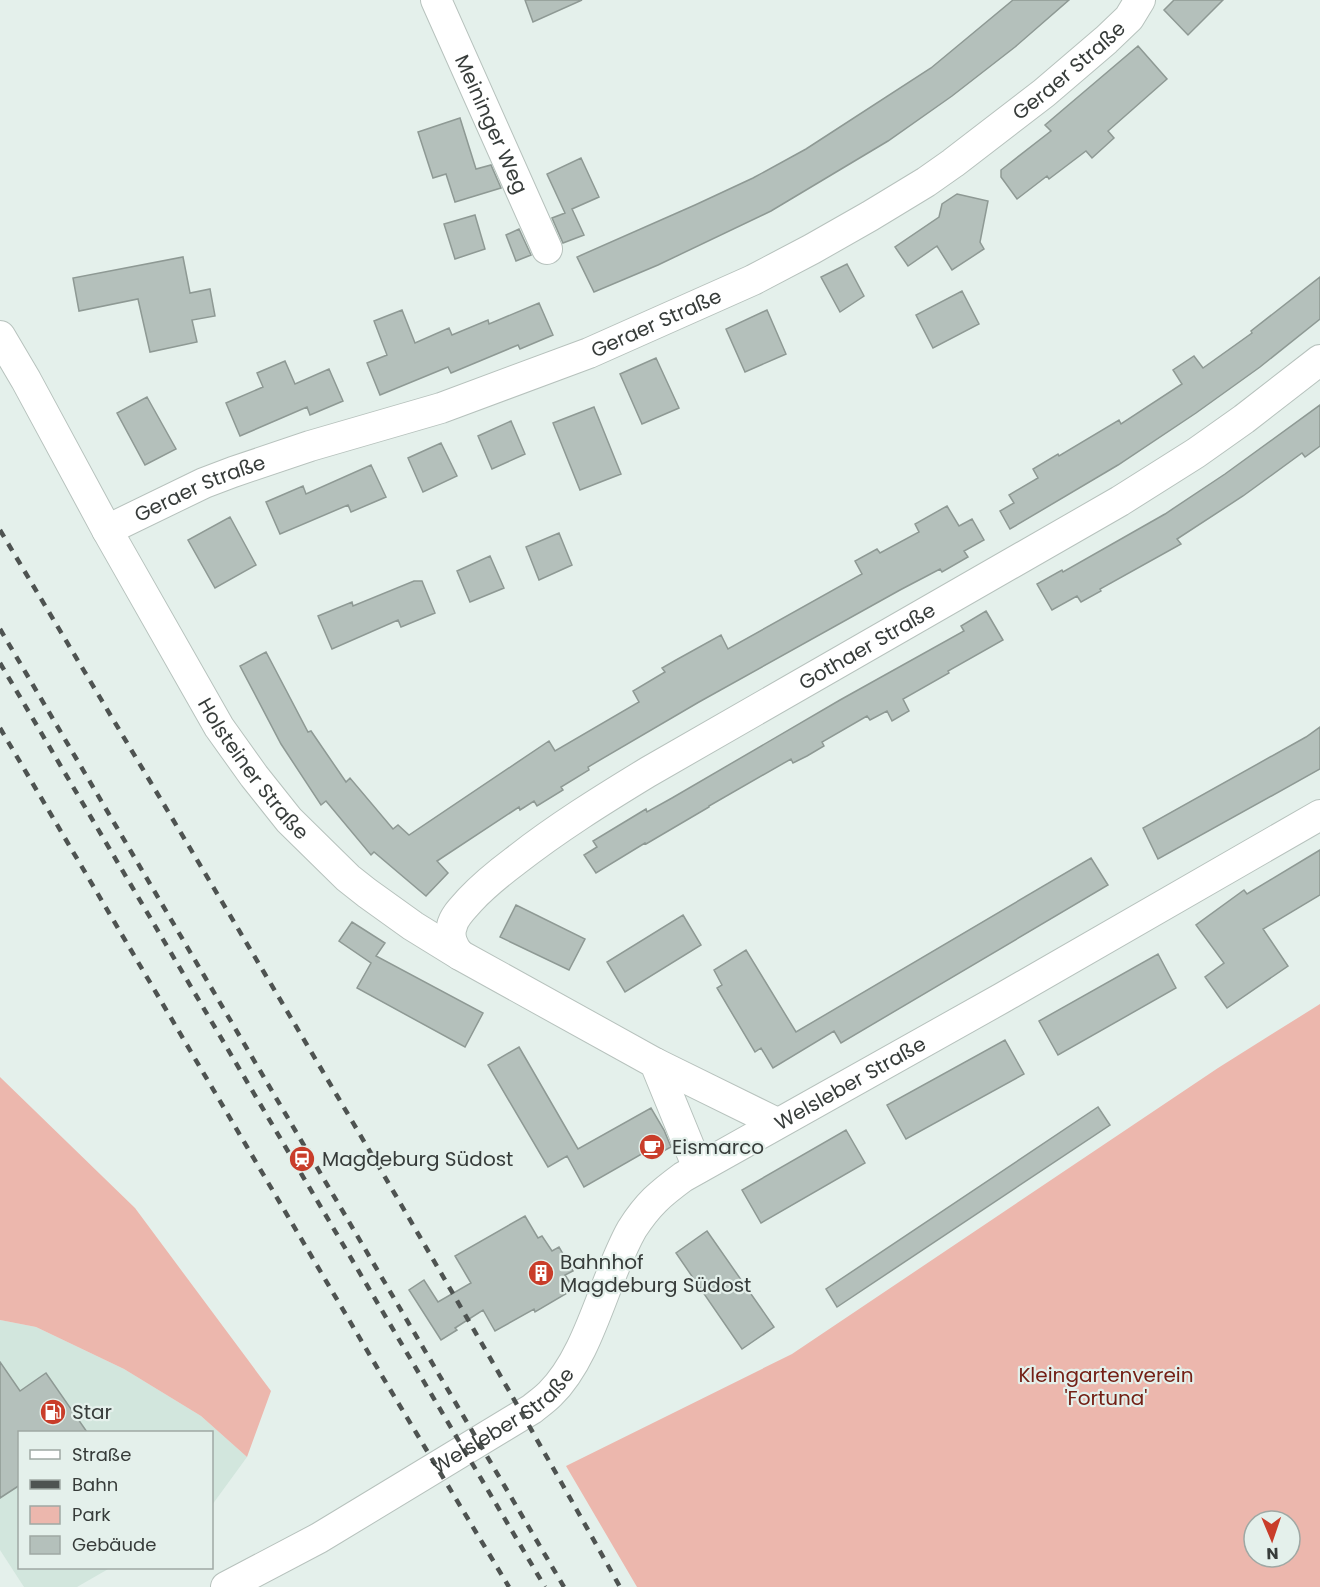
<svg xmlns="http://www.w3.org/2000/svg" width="1320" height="1587" viewBox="0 0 1320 1587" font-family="Poppins,sans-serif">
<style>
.built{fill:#d2e6dd}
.green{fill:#ecb7ad;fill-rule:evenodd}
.building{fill:#b4c0bb;stroke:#8e9994;stroke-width:1.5}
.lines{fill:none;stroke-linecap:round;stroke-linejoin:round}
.minor-casing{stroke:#b7c2bd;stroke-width:32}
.minor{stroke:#fff;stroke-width:30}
.rail{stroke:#4e5351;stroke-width:4.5;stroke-dasharray:8 8;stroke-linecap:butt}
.labels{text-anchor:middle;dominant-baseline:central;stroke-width:4.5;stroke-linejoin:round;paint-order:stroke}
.street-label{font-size:20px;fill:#373c3a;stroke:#e4f0eb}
.poi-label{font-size:20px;fill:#373c3a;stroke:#e4f0eb;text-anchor:start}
.park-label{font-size:20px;fill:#732015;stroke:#e4f0eb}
</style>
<rect width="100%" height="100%" fill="#e4f0eb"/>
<!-- built -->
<path class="built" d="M0 1320 36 1327 124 1369 201 1416 247 1457 212 1505V1432H20V1568H110L77 1587H24L0 1550Z"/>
<!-- green -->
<path class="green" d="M1320 1004V1587H637L566 1466 792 1354 1218 1068ZM1254 1521H1290V1557H1254Z
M0 1077 135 1208 271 1391 247 1457 201 1416 124 1369 36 1327 0 1320Z"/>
<!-- building -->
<path class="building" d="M525 0H582L533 22Z
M1013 0H1069L1015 47 952 96 888 141 771 211 658 265 594 292 577 257 695 205 753 178 806 149 931 68Z
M1174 0H1223L1188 35 1164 10Z
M1138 46 1167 79 1108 131 1114 138 1092 158 1086 151 1049 179 1047 176 1017 199 1001 177V170L1051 131 1045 125Z
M460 118 476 169 491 165 501 188 455 202 446 174 433 178 418 132Z
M581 158 599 197 572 209 584 235 563 243 552 218 565 213 547 174Z
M957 194 988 201 980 242 984 249 952 270 937 246 908 266 895 247 939 217 942 204Z
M475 215 485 249 455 259 444 224Z
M519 229 531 255 516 261 506 235Z
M183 257 190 293 210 289 215 316 192 320 197 342 150 352 138 299 79 311 73 278Z
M847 264 864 296 840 312 821 277Z
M1320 277V319L1260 367 1196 413 1118 465 1010 529 1000 511 1014 503 1009 495 1038 478 1033 469 1058 454 1059 456 1119 420 1121 424 1182 384 1173 370 1194 356 1203 368 1252 333 1251 331Z
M962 291 979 324 933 348 916 315Z
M539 303 553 335 520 349 518 345 451 373 448 367 380 395 367 363 387 355 374 321 402 310 415 343 449 328 452 335 488 320 489 324Z
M767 310 786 354 745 372 726 329Z
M656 358 679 408 642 424 620 374Z
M285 361 295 384 329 369 343 401 310 415 307 407 240 436 226 403 263 387 257 373Z
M147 397 176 449 145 465 117 413Z
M1320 405V446L1305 457 1302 453 1243 496 1177 539 1181 544 1100 589 1101 591 1081 602 1077 596 1052 610 1037 584 1062 570 1063 572 1165 514 1225 474Z
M594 407 621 474 580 490 553 423Z
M511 421 525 454 492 469 478 436Z
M441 443 457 476 423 492 408 458Z
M371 465 386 497 351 512 348 505 280 534 266 502 303 486 306 494Z
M947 506 959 526 972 519 984 540 964 551 968 557 942 572 940 569 900 590 699 702 588 767 589 770 561 787 563 790 537 806 534 801 520 810 519 807 437 861 448 873 426 896 374 852 371 855 326 801 321 805 281 744 240 666 266 652 308 732 311 731 346 782 350 778 393 829 398 825 409 835 549 741 555 751 639 702 633 691 665 672 662 668 676 660 721 635 728 649 862 574 855 561 877 549 880 553 919 532 915 524Z
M230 517 256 565 215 588 188 540Z
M559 533 572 565 539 580 526 547Z
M490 556 504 588 470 602 457 571Z
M414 581H422L435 613 401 627 398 620 332 649 318 616 352 602 353 606Z
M986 611 1003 640 948 671 949 673 903 699 909 711 892 721 887 711 870 720 867 716 822 742 824 746 807 756 793 763 791 759 709 806V807L646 844 645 843 596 873 584 855 597 847 593 841 646 809 647 812 672 798 840 700 964 631 961 626Z
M1320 727V769L1158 859 1143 828 1306 737Z
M1320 850V895L1263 929 1288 966 1227 1008 1205 977 1224 963 1196 925 1244 890 1247 894Z
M1091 858 1108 885 841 1043 834 1031 773 1068 761 1048 755 1052 717 988 722 985 714 970 746 950 796 1032Z
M516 905 585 939 569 970 500 937Z
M683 915 701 945 625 992 607 962Z
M352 922 385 943 376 956 483 1013 465 1047 357 988 371 963 339 941Z
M1158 954 1176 988 1058 1055 1039 1021Z
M1005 1040 1024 1074 906 1139 887 1105Z
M519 1047 578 1149 651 1108 664 1130 671 1147 649 1159 645 1152 584 1187 567 1156 548 1167 488 1065Z
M1098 1107 1110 1125 837 1307 826 1289Z
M846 1130 865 1163 761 1223 742 1190Z
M525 1216 538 1238 542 1236 552 1251 559 1247 573 1271 565 1275 574 1289 535 1312 534 1309 495 1331 483 1310 455 1328 457 1330 441 1340 409 1290 424 1280 438 1302 471 1283 455 1256Z
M707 1231 774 1327 742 1349 676 1253Z
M0 1362 20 1391 46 1373 87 1432H20V1485L0 1498Z"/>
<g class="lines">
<!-- minor casing -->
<g class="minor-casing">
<g id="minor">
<path id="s1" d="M436 0 547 249"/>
<path id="s2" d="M0 336 26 380 107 530 219 727 254 776 289 820 348 878 367 893 413 926 460 955 655 1063 698 1168"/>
<path id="s3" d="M107 530 204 483 233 472 310 446 441 408 589 353 753 280 812 249 870 216 926 182 953 163 1044 93 1106 40 1129 18 1140 0"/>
<path id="s4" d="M460 955C453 948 448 936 452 926 454 916 464 907 470 900 484 885 499 873 515 861 557 828 602 800 648 772L1120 501 1196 453 1244 419 1320 360"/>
<path d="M655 1063 777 1123"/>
<path id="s5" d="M226 1587 319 1538 532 1409C538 1404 544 1400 550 1394 590 1355 604 1278 632 1229 648 1204 660 1194 683 1177L1002 998 1320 815"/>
</g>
</g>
<!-- minor -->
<use href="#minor" class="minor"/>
<!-- rail -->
<path class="rail" d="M0 530C209 881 421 1230 620 1587
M0 629 564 1587
M0 663 545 1587
M0 728 388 1386 509 1587"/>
</g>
<!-- icons -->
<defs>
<g id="cafe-disc" transform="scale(1.35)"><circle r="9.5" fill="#c93d2a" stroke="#e4f0eb"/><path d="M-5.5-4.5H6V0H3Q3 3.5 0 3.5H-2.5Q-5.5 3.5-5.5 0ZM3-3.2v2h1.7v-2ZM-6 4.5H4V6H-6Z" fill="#fff"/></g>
<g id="station-disc" transform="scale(1.35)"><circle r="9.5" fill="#c93d2a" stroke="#e4f0eb"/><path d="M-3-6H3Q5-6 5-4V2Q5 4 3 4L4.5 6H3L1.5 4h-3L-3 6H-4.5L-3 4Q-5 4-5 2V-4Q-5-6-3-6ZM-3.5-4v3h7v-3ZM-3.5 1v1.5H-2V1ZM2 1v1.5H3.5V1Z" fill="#fff"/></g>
<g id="building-disc" transform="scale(1.35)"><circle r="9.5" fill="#c93d2a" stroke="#e4f0eb"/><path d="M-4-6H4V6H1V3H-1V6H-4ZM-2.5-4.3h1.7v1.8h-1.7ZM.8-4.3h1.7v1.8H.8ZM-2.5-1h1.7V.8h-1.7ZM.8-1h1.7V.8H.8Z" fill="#fff"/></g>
<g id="fuel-disc" transform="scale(1.35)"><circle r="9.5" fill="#c93d2a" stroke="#e4f0eb"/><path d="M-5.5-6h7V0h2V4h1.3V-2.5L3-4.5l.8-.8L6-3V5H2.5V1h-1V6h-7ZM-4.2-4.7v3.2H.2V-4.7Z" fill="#fff"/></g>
</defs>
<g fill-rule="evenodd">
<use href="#cafe-disc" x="652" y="1147"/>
<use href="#station-disc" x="302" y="1159"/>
<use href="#building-disc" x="541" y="1273"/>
<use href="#fuel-disc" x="53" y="1412"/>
</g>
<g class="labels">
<!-- street labels -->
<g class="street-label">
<text stroke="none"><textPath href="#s3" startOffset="1074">Geraer Straße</textPath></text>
<text stroke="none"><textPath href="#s1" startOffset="136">Meininger Weg</textPath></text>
<text stroke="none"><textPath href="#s3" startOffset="588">Geraer Straße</textPath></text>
<text stroke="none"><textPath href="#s3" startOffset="102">Geraer Straße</textPath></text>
<text stroke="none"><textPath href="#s4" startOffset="536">Gothaer Straße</textPath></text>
<text stroke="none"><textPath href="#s2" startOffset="502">Holsteiner Straße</textPath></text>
<text stroke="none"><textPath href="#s5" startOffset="828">Welsleber Straße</textPath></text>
<text stroke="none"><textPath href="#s5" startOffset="324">Welsleber Straße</textPath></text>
</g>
<!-- poi labels -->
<g class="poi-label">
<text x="672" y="1147">Eismarco</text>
<text x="322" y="1159">Magdeburg Südost</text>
<text x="560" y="1262">Bahnhof<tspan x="560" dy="23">Magdeburg Südost</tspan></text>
<text x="72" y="1412">Star</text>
</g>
<!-- park labels -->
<g class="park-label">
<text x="1106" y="1375">Kleingartenverein<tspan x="1106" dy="23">'Fortuna'</tspan></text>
</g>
</g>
<!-- legend -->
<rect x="18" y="1431" width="195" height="138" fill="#e4f0eb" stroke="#9fa8a4" stroke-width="1.5"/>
<rect x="30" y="1450" width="30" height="9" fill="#ffffff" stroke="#9fa8a4" stroke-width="1.5"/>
<text x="72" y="1461" font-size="18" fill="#373c3a">Straße</text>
<rect x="30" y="1480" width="30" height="9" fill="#4e5351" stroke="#9fa8a4" stroke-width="1.5"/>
<text x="72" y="1491" font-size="18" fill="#373c3a">Bahn</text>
<rect x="30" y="1506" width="30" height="18" fill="#ecb7ad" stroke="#9fa8a4" stroke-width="1.5"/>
<text x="72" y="1521" font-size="18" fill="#373c3a">Park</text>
<rect x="30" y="1536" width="30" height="18" fill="#b4c0bb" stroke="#9fa8a4" stroke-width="1.5"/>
<text x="72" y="1551" font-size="18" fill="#373c3a">Gebäude</text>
<!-- north arrow -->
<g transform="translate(1272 1539) rotate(178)"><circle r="28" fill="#e4f0eb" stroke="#9fa8a4" stroke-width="1.5"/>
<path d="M0-4.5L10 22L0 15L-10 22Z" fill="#c93d2a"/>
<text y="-9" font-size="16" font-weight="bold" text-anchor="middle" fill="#373c3a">N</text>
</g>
</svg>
